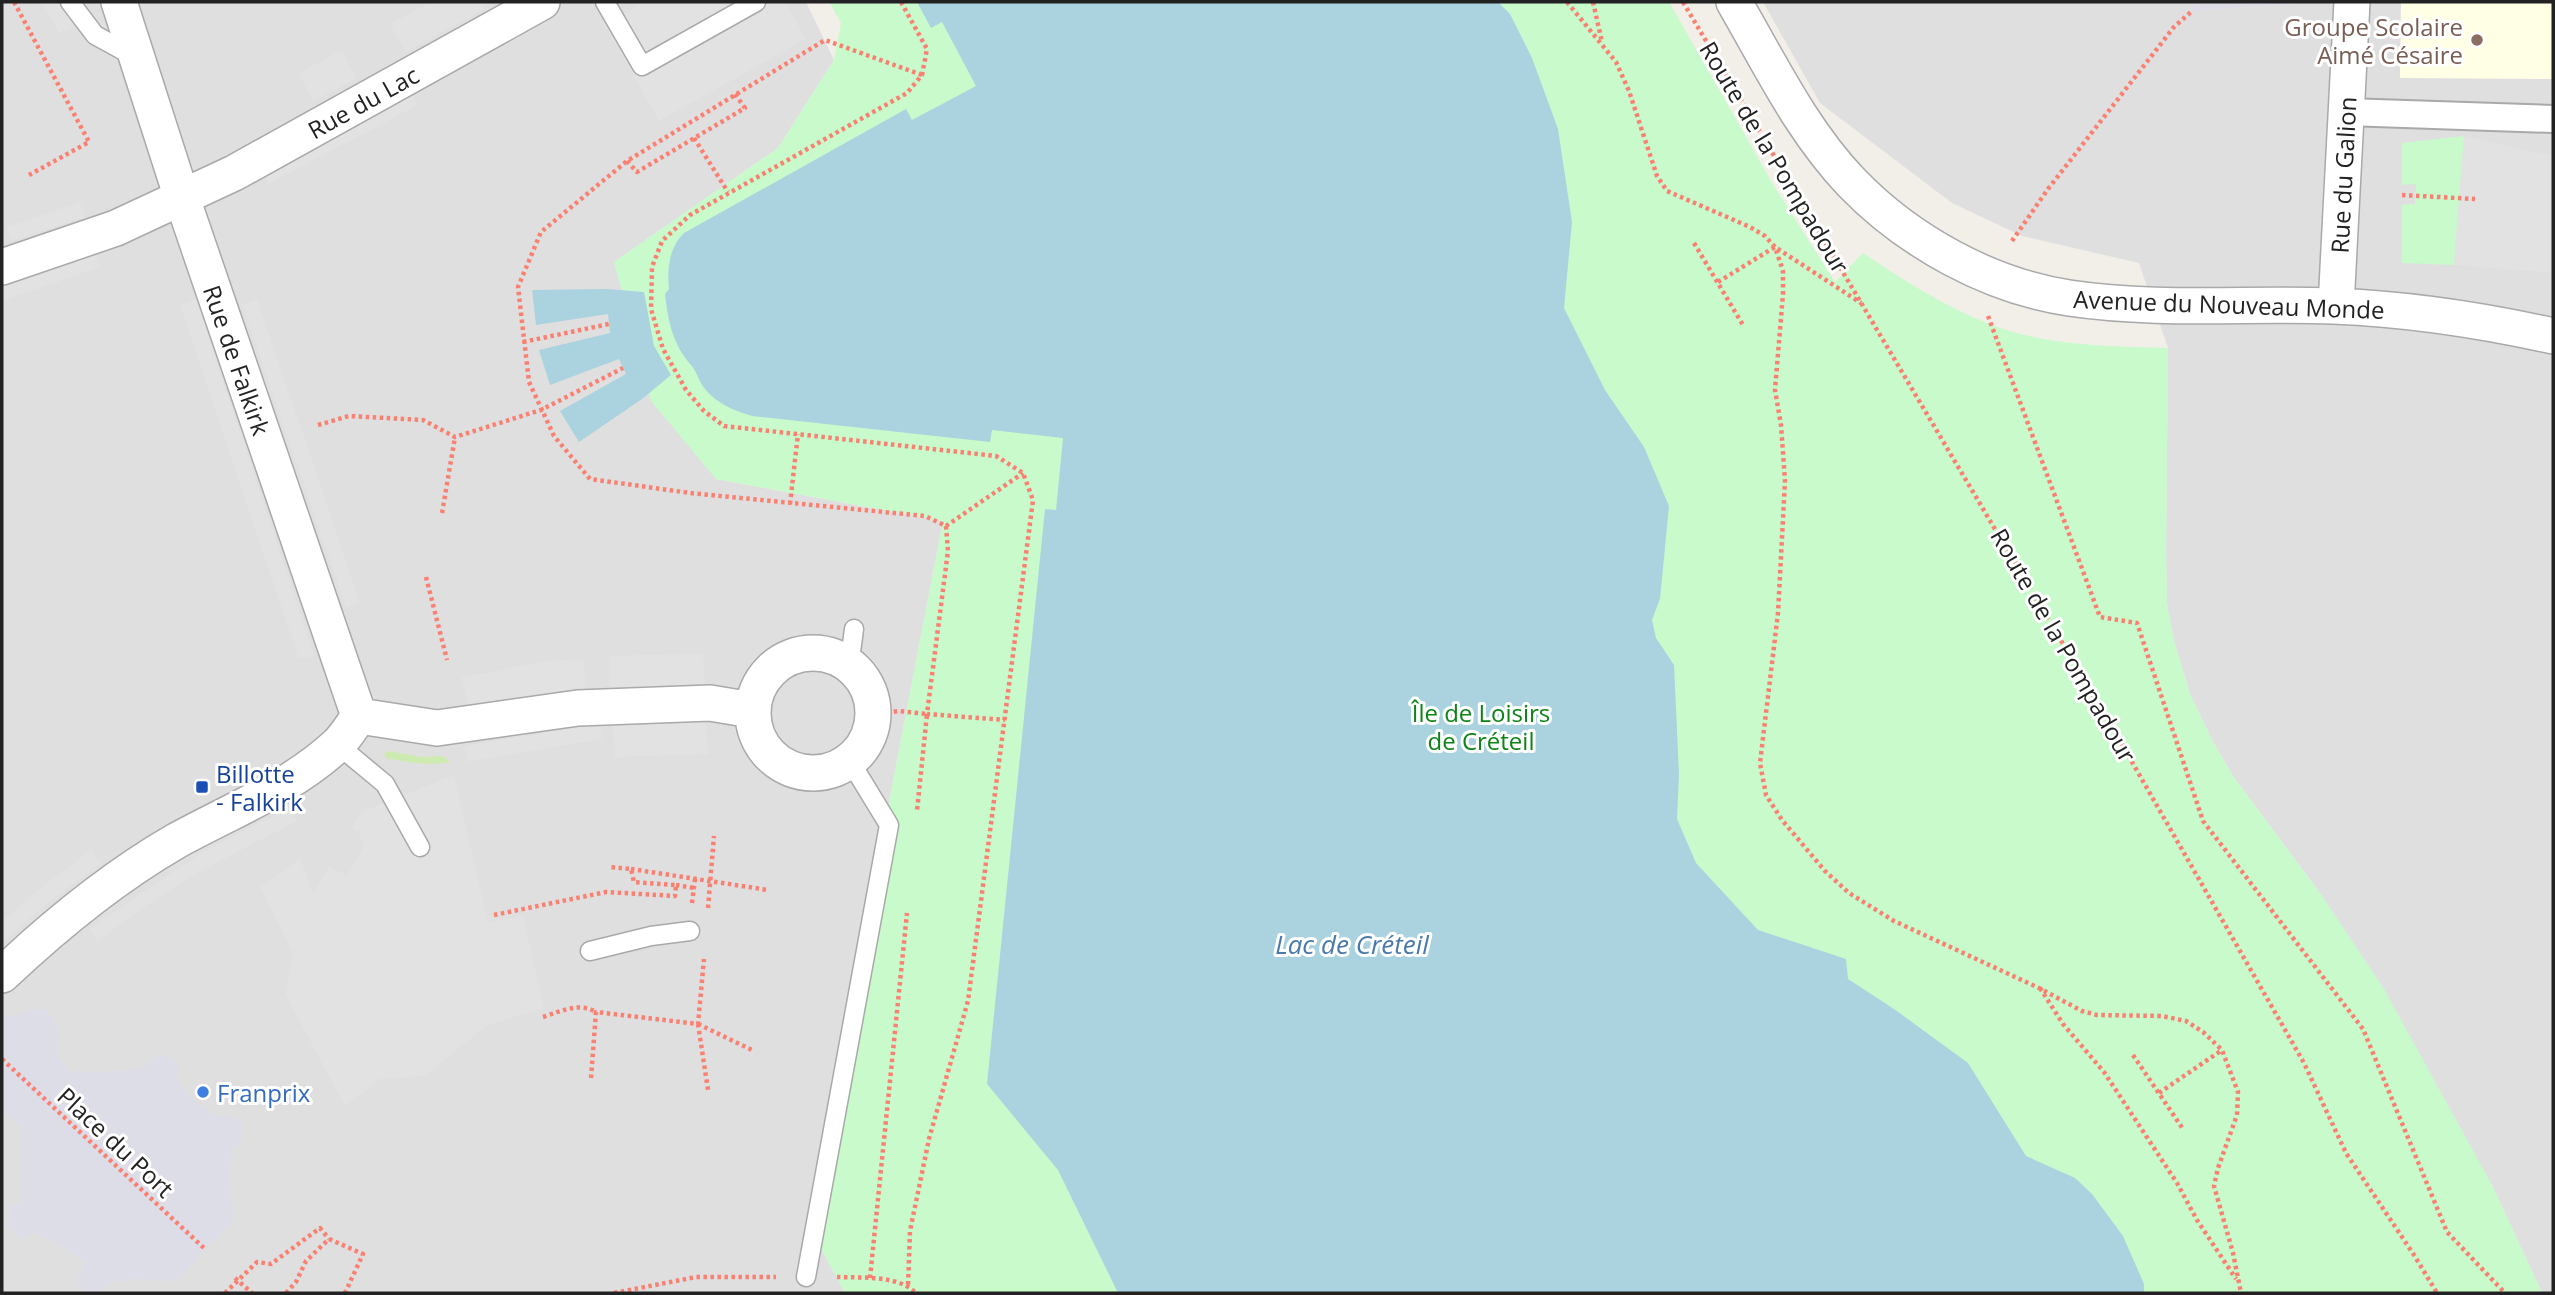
<svg xmlns="http://www.w3.org/2000/svg" width="2555" height="1295" viewBox="0 0 2555 1295" font-family="'Open Sans',sans-serif">
<style>
.residential{fill:#e0dfdf}
.education{fill:#ffffe5}
.grass{fill:#cdebb0}
.park{fill:#c8facc}
.parking{fill:#e2e2e2}
.plaza{fill:#dddde8}
.water{fill:#aad3df}
.lines{fill:none;stroke-linecap:round;stroke-linejoin:round}
.service-casing{stroke:#a9a9a9;stroke-width:21}
.pedestrian-casing{stroke:#a9a9a9;stroke-width:30}
.minor-casing{stroke:#a9a9a9;stroke-width:38}
.path{stroke:#fa8072;stroke-width:4.5;stroke-dasharray:3.5 3.5;stroke-linecap:butt}
.service{stroke:#fff;stroke-width:18}
.pedestrian{stroke:#fff;stroke-width:26}
.minor{stroke:#fff;stroke-width:35}
.education-dot{fill:#8d6e63;stroke:#fff;stroke-width:2.5}
.transit-dot{fill:#1a4fb4;stroke:#fff;stroke-width:2.5}
.shop-dot{fill:#3f7fe0;stroke:#fff;stroke-width:2.5}
.labels{text-anchor:middle;dominant-baseline:central;stroke-width:6;stroke-linejoin:round;paint-order:stroke}
.education-label{font-size:24px;fill:#785e54;stroke:#fff;text-anchor:end}
.street-label{font-size:24px;fill:#222;stroke:#fff}
.park-label{font-size:24px;fill:#0c8416;stroke:#fff}
.transit-label{font-size:24px;fill:#164399;stroke:#fff;text-anchor:start}
.shop-label{font-size:24px;fill:#366cbe;stroke:#fff;text-anchor:start}
.water-label{font-size:26px;font-style:italic;fill:#4a7aab;stroke:#fff}
</style>
<rect width="100%" height="100%" fill="#f2efe9"/>
<!-- residential -->
<path class="residential" d="M2 2H806L834 60 778 148 614 262 716 479 943 521 808 1224 845 1293H2Z
M1763 2H2553V1293H2542L2493 1187 2322 896 2233 776 2212 740 2190 694 2174 641 2167 605 2166 551 2168 348 2139 263 2022 236 1952 203 1820 103Z"/>
<!-- education -->
<path class="education" d="M2401 2H2553V79L2400 78Z"/>
<!-- grass -->
<path class="grass" d="M388 751 422 757 443 756 450 762C428 766 408 763 386 758L384 754Z"/>
<!-- park -->
<path class="park" d="M829 2H1669L1774 186 1835 282 1863 253C1903 280 1944 306 1989 324 2045 346 2109 346 2168 348L2166 551 2167 605 2174 641 2190 694 2212 740 2233 776 2322 896 2384 989 2493 1187 2542 1293H845L808 1224 943 521 716 479 651 401 614 262 778 148 834 60 841 23Z
M2464 136 2454 265 2402 263V205L2415 204 2416 184 2402 185V143Z"/>
<!-- parking -->
<path class="parking" d="M42 2H60L74 27 59 33Z
M431 2H483L486 8 406 52 390 24Z
M644 2H785L806 39 659 121 604 24Z
M342 50 356 79 313 101 299 73Z
M412 94 418 105 268 184 262 173Z
M2464 136 2553 156V273L2454 265Z
M80 202 85 217 11 241 6 227Z
M96 254 100 267 2 301V287Z
M196 299 314 656 299 659 180 305Z
M257 299 360 602 346 607 242 305Z
M703 653 705 687 610 690 609 656Z
M583 659 586 690 469 708 461 678 543 661Z
M705 721 709 754 615 757 613 725Z
M600 724 602 739 468 762 464 746Z
M454 775 488 923 523 916 544 1008 487 1025 425 1076 380 1079 345 1106 285 994 293 954 260 887 300 859 313 894 329 866 347 876 363 848 359 833 352 828 361 812Z
M290 807 297 821 206 868 148 904 98 941 89 929 198 855Z
M91 850 101 864 47 903 2 943V922L37 891Z"/>
<!-- plaza -->
<path class="plaza" d="M2193 2H2316L2192 11Z
M45 1008 59 1030 57 1055 70 1072H112L144 1067 150 1059 168 1054 181 1069 175 1078 191 1098 217 1117 230 1114 243 1124 240 1146 232 1147 229 1181 235 1219 176 1281 135 1279 107 1283 103 1293H85L75 1280 86 1263 63 1247 34 1233 20 1240 8 1226 11 1206 21 1201V1127L2 1114V1017Z"/>
<!-- water -->
<path class="water" d="M917 2H1498L1510 14 1532 58 1558 129 1572 222 1564 308 1605 390 1644 447 1669 506 1660 599 1652 620 1656 638 1674 665 1679 774 1677 819 1696 863 1758 930 1846 959 1848 979 1894 1009 1968 1063 2026 1156 2075 1178 2092 1194 2123 1236 2144 1284V1293H1118L1058 1170 987 1084 1045 509 1056 510 1063 438 992 430 990 442 752 416C735 411 717 404 705 389 699 382 697 372 691 365 673 345 668 321 665 294L669 289C667 268 669 248 684 233L906 109 912 120 976 86 942 22 931 28Z
M607 289 644 292 654 346 671 375 642 399 579 442 560 411 626 374 619 359 550 385 539 350 610 333 608 314 536 325 532 290Z"/>
<g class="lines">
<!-- service casing -->
<g class="service-casing">
<path id="service" d="M70 2 95 35 135 57
M605 2 642 66 756 2
M844 663 851 652 854 629
M338 745 385 784 420 847
M590 951 651 936 690 931
M806 1277 889 825 850 761"/>
</g>
<!-- pedestrian casing -->
<g class="pedestrian-casing">
<path id="pedestrian" d="M2346 112 2553 119"/>
</g>
<!-- minor casing -->
<g class="minor-casing">
<path id="minor" d="M119 2 182 198 359 716
M1734 2C1770 64 1802 131 1852 183 1908 241 1989 286 2069 298 2156 311 2246 303 2333 306 2408 309 2481 320 2553 336
M2 267 116 228 234 173 542 2
M2336 306 2352 2
M753 713a60 60 0 1 1 120 0a60 60 0 1 1-120 0Z
M359 716 437 728 578 708 710 703 752 710
M2 975C55 925 112 878 176 841 230 811 289 789 336 746 345 738 352 726 359 716"/>
</g>
<!-- path -->
<path class="path" d="M14 2 89 142 29 175
M901 2 927 49 922 75 907 93 690 215 662 241 652 267 651 309 663 349 686 390 704 411 724 426 996 456 1023 473 1033 500 968 1001 929 1139 910 1231 908 1286
M1567 2 1616 62 1629 91 1657 176 1667 191 1750 227 1765 236 1775 247 1783 271V294L1775 390 1781 425 1785 481 1778 613 1760 763 1766 795 1782 820 1825 871 1849 893 1894 921 2039 988 2082 1011 2097 1015 2162 1016 2186 1021 2203 1032 2222 1050 2238 1092 2237 1115 2218 1168 2214 1186 2233 1253 2241 1293
M1593 2 1602 42
M1683 2 2108 720 2304 1063 2346 1153 2414 1255 2437 1293
M922 75 825 40 627 161 541 232 518 287 529 382 554 436 590 479 690 493 925 516 946 526
M694 138 728 192
M627 161 637 172 745 108 735 94
M2402 195 2475 199
M2012 241 2048 189 2174 27 2192 11
M1694 243 1743 325
M1718 282 1775 247 1861 303
M1988 316 2100 617 2137 623 2203 821 2363 1029 2447 1232 2505 1293
M523 342 609 324
M318 425 349 416 423 420 455 437 541 410 623 368
M790 504 798 434
M442 513 455 437
M946 526 948 551 927 714 1005 720
M946 526 1023 473
M426 577 447 660
M873 715 899 711 927 714 917 811
M631 869 768 890
M676 885 694 888
M692 903 695 879
M708 908 714 836
M494 915 606 892 675 896 676 885 634 882 631 869 609 867
M2040 988 2063 1024 2104 1072 2177 1183 2197 1220 2236 1279
M543 1017C562 1011 578 1002 596 1012
M698 1024 708 1090
M698 1024 752 1050
M2133 1055 2183 1129
M2 1059 206 1250
M591 1078 596 1012 698 1024 704 959
M2159 1093 2222 1050
M837 1277C862 1278 898 1275 916 1293
M235 1278 252 1293
M870 1278 907 913
M225 1293 257 1262 271 1264 320 1228 329 1239
M286 1293 296 1282 306 1261 329 1239 363 1254 345 1293
M614 1293 696 1277H776"/>
<!-- service -->
<use href="#service" class="service"/>
<!-- pedestrian -->
<use href="#pedestrian" class="pedestrian"/>
<!-- minor -->
<use href="#minor" class="minor"/>
</g>
<!-- markers -->
<circle class="education-dot" cx="2477" cy="40" r="7"/>
<rect class="transit-dot" x="195" y="780" width="14" height="14" rx="3.5"/>
<circle class="shop-dot" cx="203" cy="1092" r="7"/>
<g class="labels">
<!-- education labels -->
<g class="education-label">
<text x="2463" y="26">Groupe Scolaire<tspan x="2463" dy="28">Aimé Césaire</tspan></text>
</g>
<!-- street labels -->
<g class="street-label">
<text transform="translate(363 102) rotate(-29)">Rue du Lac</text>
<text transform="translate(1775 157) rotate(59)">Route de la Pompadour</text>
<text transform="translate(2343 175) rotate(-87)">Rue du Galion</text>
<text transform="translate(2229 304) rotate(2)">Avenue du Nouveau Monde</text>
<text transform="translate(237 360) rotate(71)">Rue de Falkirk</text>
<text transform="translate(2064 645) rotate(60)">Route de la Pompadour</text>
<text transform="translate(116 1142) rotate(43)">Place du Port</text>
</g>
<!-- park labels -->
<g class="park-label">
<text x="1481" y="712">Île de Loisirs<tspan x="1481" dy="28">de Créteil</tspan></text>
</g>
<!-- transit labels -->
<g class="transit-label">
<text x="216" y="773">Billotte<tspan x="216" dy="28">- Falkirk</tspan></text>
</g>
<!-- shop labels -->
<g class="shop-label">
<text x="217" y="1092">Franprix</text>
</g>
<!-- water labels -->
<g class="water-label">
<text x="1352" y="944">Lac de Créteil</text>
</g>
</g>
<!-- border -->
<rect width="2555" height="1295" fill="none" stroke="#222222" stroke-width="7"/>
</svg>
